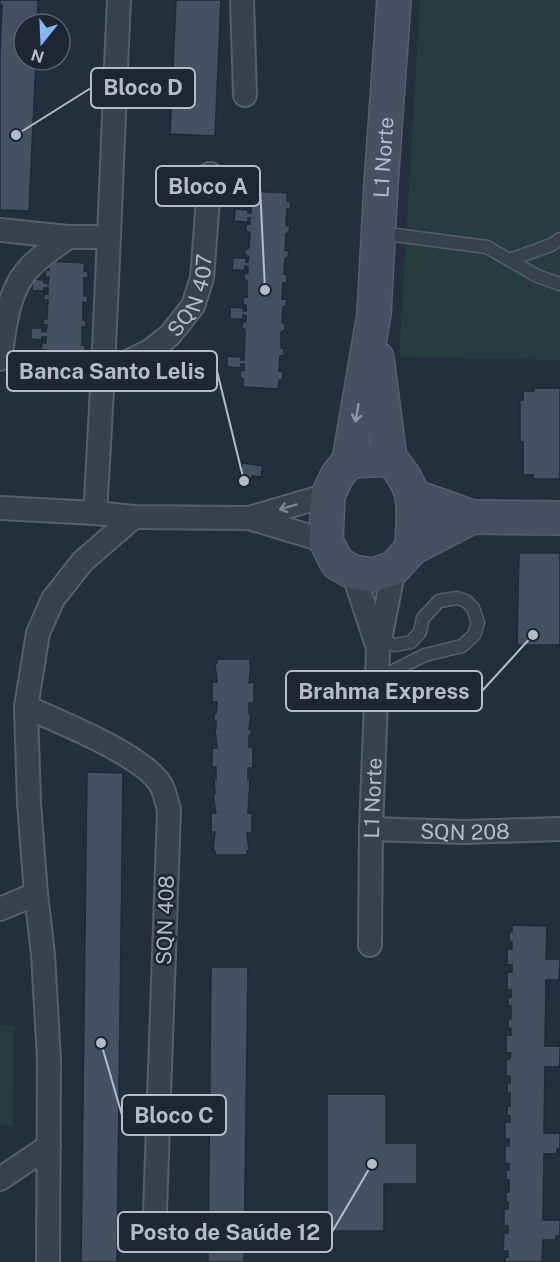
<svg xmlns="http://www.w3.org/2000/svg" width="560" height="1262" viewBox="0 0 560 1262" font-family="'Public Sans',sans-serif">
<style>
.green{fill:#263c3f}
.building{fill:#455162;stroke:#1f2835;stroke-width:1.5}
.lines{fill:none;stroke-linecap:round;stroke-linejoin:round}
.lane-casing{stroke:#565f6c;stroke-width:15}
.street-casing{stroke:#565f6c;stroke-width:26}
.secondary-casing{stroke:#565f6c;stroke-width:36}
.lane{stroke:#38414e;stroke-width:12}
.street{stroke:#38414e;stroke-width:22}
.secondary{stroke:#465061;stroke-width:33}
.oneway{stroke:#8e96a5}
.oneway2{stroke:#7c8592}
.labels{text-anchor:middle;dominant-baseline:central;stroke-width:5;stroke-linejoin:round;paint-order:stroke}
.street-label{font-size:21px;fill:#b4bcc9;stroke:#1d2633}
.leader{fill:none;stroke:#b4bcc9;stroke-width:2}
.callout-dot{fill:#b4bcc9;stroke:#1d2633;stroke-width:2}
.callout{fill:#1d2633;stroke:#b4bcc9;stroke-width:2}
.callout-label{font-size:22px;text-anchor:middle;font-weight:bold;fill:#b4bcc9}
</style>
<rect width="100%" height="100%" fill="#242f3e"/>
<!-- green -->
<path class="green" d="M420 0H560V360L399 357Z
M0 1025 14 1026 13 1126 0 1125Z"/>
<!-- building -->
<path class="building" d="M0 0H38L37 24H24V60H36L29 211 0 210V54L2 5H0Z
M176 0H221L215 136 170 134Z
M251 191 287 193V201L291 202 290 209H287L286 225 290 227 289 232 286 234 285 250 289 251 288 257 285 259 284 274 287 275V282L283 283 282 299 287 300 286 306 283 307 282 322 285 324V330L281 332V348L284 349V355L280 356 279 371 283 372V379L279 380 278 389 243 387V379L240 377V371L244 370V364H241V368L227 367V356L241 357V360H244L245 330 242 328V323L246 321V316L243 315V319H230V307L244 308 243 311H246V305L243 304V298L247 297V281L244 279V274L248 273V267L245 266V270H232L233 258H246V262H248L249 257 245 255V250L249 248 250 233 246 231V225L250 224V218H248V222L234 221 235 209 248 210V213H251V208L247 206V200L251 199Z
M49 261 85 263 84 271 88 272V278H84V296H88L87 303 83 302V320L86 321V327H82V345H85V352H81V360L45 359 46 350H41L42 343H46V337H42V340L31 339V328H42V332H46L47 325H43V319H47L48 300H44V294H48V288H44V291H32L33 279 44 280V283L48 284 49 277H45V270H49Z
M534 388H560V479H533V475H523V442H520V401L523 400V391H534Z
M242 463 263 466 261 477 252 476 251 480 240 479Z
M519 553H560V645H517Z
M217 659H250V664H251L249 683 254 682V703H249V714H251L249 729H251V736H249V747H253V768H248V779H250L248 813H252V833H247L249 851H247V855H215V851H213L215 832H211V813H216L213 794H215L214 779H216V767H212V748H217L215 729H216V721H214V714H216L217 707V702H212V682H217L215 663H217Z
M87 772 123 773 117 1262H81Z
M512 925 547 926 546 959H560L559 980H546L545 1046H560V1062L559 1067H545L544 1133H560V1149H557V1154H544L543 1220H560V1236H556V1240H543L542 1262H505V1257H508V1251H503L504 1233H508V1226H504V1209H508V1202H506V1193L509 1192V1180H506V1170H509V1164L505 1163V1146H509V1139H505V1122H510V1116L507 1115V1106H510V1093H507V1083H510V1076H506V1060L510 1059 511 1053H506V1035H511V1028L508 1029V1019H511V1006H508V996L511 997V990H507V972H512V965H507V949H512V942H509V932H512Z
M211 967H248L244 1262H208Z
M327 1094H386V1143H417V1184H384V1231H327Z"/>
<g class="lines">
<!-- lane casing -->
<g class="lane-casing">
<path id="lane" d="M379 233 487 247 537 276 560 284
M509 260 551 245 560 239
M377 679 425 655 462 646 474 635 478 623 473 608 466 601 457 598 439 601 423 618 420 632 411 642 395 645 380 641"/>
</g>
<!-- street casing -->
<g class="street-casing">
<g id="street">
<path d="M242 0 245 95"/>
<path d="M0 230 68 237H108"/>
<path d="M0 359C5 328 7 290 31 266 42 255 56 246 68 237"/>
<path id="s1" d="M104 373 150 351 170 335 193 306 202 278 210 174"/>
<path d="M0 508 95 513 134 517 249 518 326 541"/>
<path d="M95 513C106 342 111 171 119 0"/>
<path d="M249 518 328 495"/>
<path d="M353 572 378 648"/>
<path d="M26 707C58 721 148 757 162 787 165 794 167 802 169 810L155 1212"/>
<path id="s2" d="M371 829 464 832 560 829"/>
<path d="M0 909 36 894"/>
<path id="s3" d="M370 945 371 829 378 650 394 568"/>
<path d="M0 1179 49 1146"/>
<path d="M48 1262 49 1060 43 954 36 894 29 803 26 707 38 633 53 599 83 561 134 517"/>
</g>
</g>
<!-- secondary casing -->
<g class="secondary-casing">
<g id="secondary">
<path d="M377 358 390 459"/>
<path d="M390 459C420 490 413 508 412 548L394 568 373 575 353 572 337 563 326 541 328 495 337 476 349 461Z"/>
<path id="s4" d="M349 461 374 314 381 184 394 0"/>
<path d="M413 496 472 517 560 518"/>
<path d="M412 548 472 517"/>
</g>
</g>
<!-- lane -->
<use href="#lane" class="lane"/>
<!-- street -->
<use href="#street" class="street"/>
<!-- secondary -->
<use href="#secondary" class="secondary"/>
</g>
<!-- one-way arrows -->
<defs><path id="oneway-shaft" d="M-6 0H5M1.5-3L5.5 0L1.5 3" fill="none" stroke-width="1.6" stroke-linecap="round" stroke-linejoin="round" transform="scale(1.5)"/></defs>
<use class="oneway" href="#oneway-shaft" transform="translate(357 413) rotate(100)"/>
<use class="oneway2" href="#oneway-shaft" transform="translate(288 507) rotate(163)"/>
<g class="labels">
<!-- street labels -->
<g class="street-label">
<text stroke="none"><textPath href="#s4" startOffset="306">L1 Norte</textPath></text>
<text stroke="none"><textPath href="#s1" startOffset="123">SQN 407</textPath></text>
<text stroke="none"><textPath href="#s3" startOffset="147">L1 Norte</textPath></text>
<text stroke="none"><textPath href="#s2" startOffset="94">SQN 208</textPath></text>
<text transform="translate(165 920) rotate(-88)">SQN 408</text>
</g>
</g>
<!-- callouts -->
<path class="leader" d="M16 135L91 88M265 290L260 186M244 481L217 371M533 635L482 691M101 1043L122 1115M372 1164L332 1232"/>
<g class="callout-dot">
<circle cx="16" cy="135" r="6"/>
<circle cx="265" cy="290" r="6"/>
<circle cx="244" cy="481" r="6"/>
<circle cx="533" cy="635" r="6"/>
<circle cx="101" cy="1043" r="6"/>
<circle cx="372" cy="1164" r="6"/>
</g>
<g class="callout">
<rect x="91" y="68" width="104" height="40" rx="6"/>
<rect x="156" y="166" width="104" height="40" rx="6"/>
<rect x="7" y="351" width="210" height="40" rx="6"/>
<rect x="286" y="671" width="196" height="40" rx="6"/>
<rect x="122" y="1095" width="104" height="40" rx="6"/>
<rect x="118" y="1212" width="214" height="40" rx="6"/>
</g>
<g class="callout-label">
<text x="143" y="95">Bloco D</text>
<text x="208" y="194">Bloco A</text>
<text x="112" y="379">Banca Santo Lelis</text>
<text x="384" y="699">Brahma Express</text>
<text x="174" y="1123">Bloco C</text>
<text x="225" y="1240">Posto de Saúde 12</text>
</g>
<!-- north arrow -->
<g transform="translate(42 42) rotate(198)"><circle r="28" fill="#1d2633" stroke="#59626f" stroke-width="1.5"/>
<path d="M0-4.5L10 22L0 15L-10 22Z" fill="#8ab4f8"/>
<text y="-9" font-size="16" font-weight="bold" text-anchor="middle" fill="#b4bcc9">N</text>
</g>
</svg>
